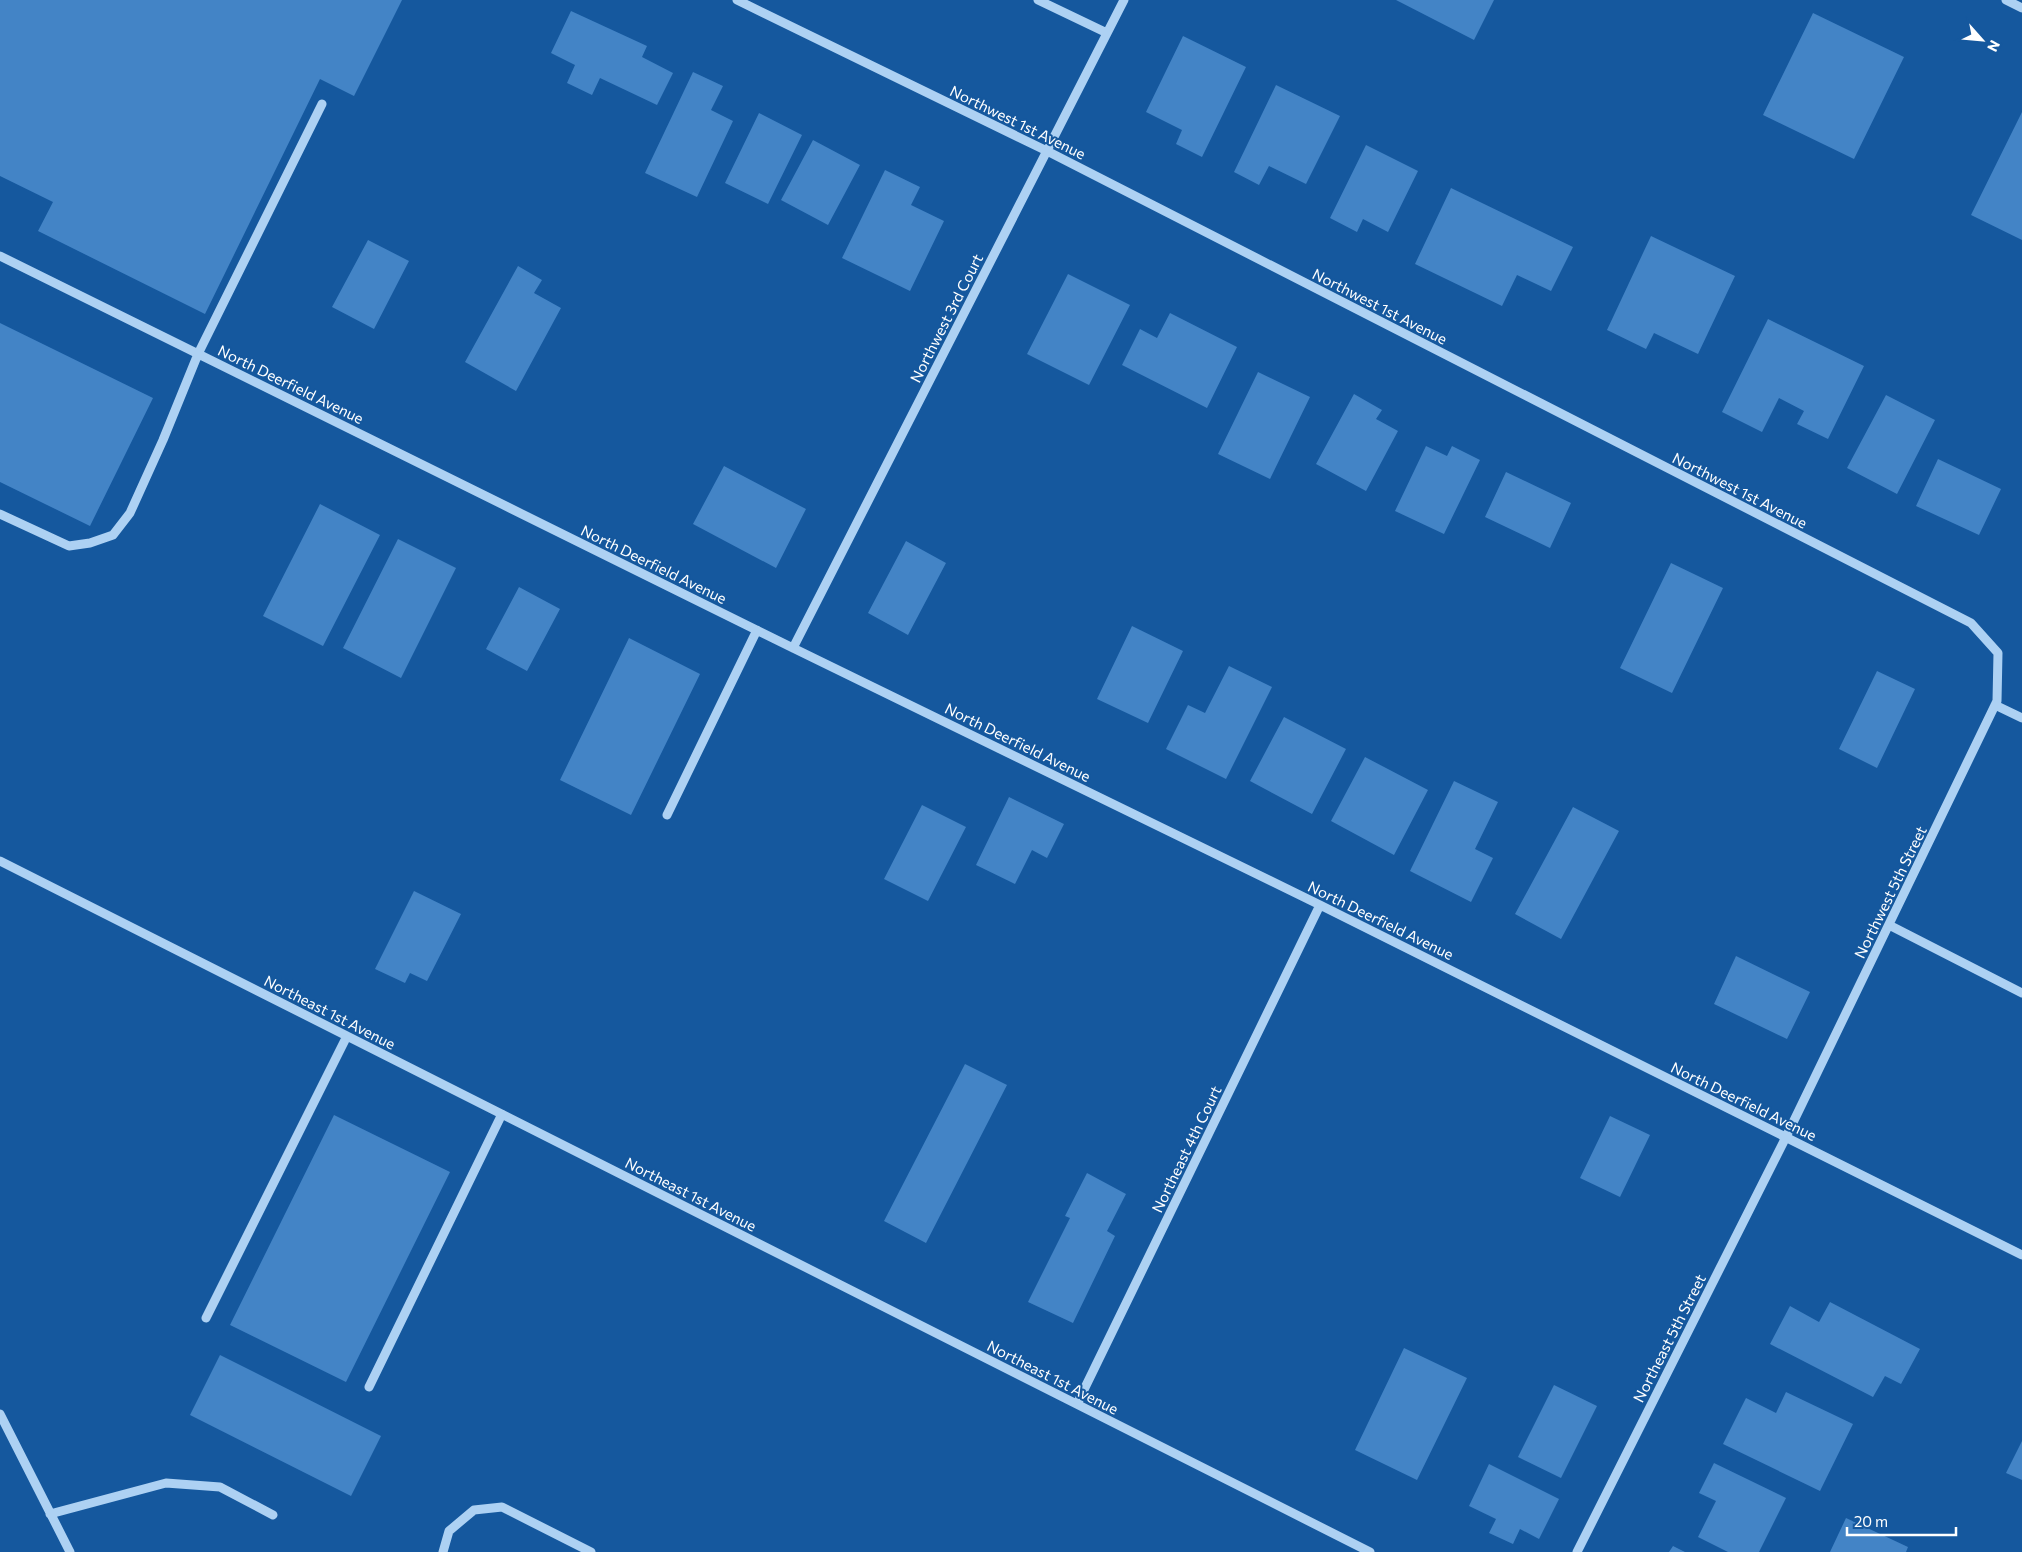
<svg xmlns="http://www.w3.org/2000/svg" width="2022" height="1552" viewBox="0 0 2022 1552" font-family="Commissioner,sans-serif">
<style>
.building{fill:#4384c6}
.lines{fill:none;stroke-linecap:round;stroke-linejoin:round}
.minor{stroke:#add1f3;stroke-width:9}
.labels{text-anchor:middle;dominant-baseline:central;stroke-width:4;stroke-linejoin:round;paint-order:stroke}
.street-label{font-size:15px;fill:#fff;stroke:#15589e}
</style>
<rect width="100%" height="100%" fill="#15589e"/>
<!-- building -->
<path class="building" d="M0 0H402L354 96 320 79 205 314 38 231 53 202 0 176Z
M1396 0H1494L1474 40Z
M571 11 647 46 642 57 673 73 657 105 600 78 592 95 567 83 575 65 551 53Z
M1813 13 1904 57 1854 159 1763 115Z
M1183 36 1246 67 1202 157 1176 144 1182 130 1146 112Z
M693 72 723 86 711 110 733 121 697 197 645 173Z
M1276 85 1340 116 1306 184 1269 166 1259 185 1234 172Z
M2022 112V240L1971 215Z
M759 113 802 135 768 204 725 183Z
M813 140 860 165 828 225 781 200Z
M1366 145 1418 171 1388 232 1363 219 1357 232 1330 218Z
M885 170 920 187 911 205 944 221 910 291 842 258Z
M1451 188 1573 247 1551 291 1517 275 1502 306 1415 264Z
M1651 236 1735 276 1698 354 1654 333 1646 349 1607 330Z
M368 240 409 261 374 329 332 307Z
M518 266 542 280 534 293 561 308 516 391 465 362Z
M1068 274 1130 305 1089 385 1027 354Z
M1170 313 1237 347 1207 408 1122 365 1140 329 1157 338Z
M1768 319 1864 366 1828 439 1797 424 1804 411 1779 398 1762 432 1722 412Z
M0 323 153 398 90 526 0 482Z
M1258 372 1310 397 1270 479 1218 454Z
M1354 394 1382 410 1376 419 1398 431 1366 491 1316 464Z
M1886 395 1935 420 1897 494 1847 468Z
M1426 446 1447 456 1452 446 1480 460 1444 534 1395 511Z
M1938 459 2001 489 1979 535 1916 506Z
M724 466 806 509 776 568 693 524Z
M1506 472 1571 503 1550 548 1485 517Z
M320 504 380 535 323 646 263 616Z
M398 539 456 568 401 678 343 648Z
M906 541 946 563 908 635 868 613Z
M1671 563 1723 588 1672 693 1620 668Z
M519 587 560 609 527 671 486 649Z
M1132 626 1183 651 1148 723 1097 699Z
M629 638 700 674 631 815 560 780Z
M1229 666 1272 687 1226 779 1166 749 1188 705 1205 713Z
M1877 671 1915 689 1877 768 1839 749Z
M1284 717 1346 749 1312 814 1250 781Z
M1365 757 1428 790 1394 855 1331 821Z
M1454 781 1498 802 1475 849 1493 858 1471 902 1410 871Z
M1009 797 1064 824 1047 858 1032 850 1015 884 976 865Z
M922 805 966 827 928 901 884 879Z
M1573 807 1619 831 1561 939 1515 914Z
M414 891 461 914 427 981 410 973 405 983 375 969Z
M1736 956 1810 992 1787 1039 1714 1004Z
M965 1064 1007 1085 926 1243 884 1221Z
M334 1115 450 1172 346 1382 230 1325Z
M1610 1116 1650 1135 1620 1197 1580 1178Z
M1087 1173 1126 1194 1107 1231 1115 1236 1073 1323 1028 1302 1070 1218 1065 1216Z
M1830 1302 1920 1349 1901 1384 1885 1376 1873 1397 1770 1344 1790 1306 1819 1322Z
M1404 1348 1467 1378 1417 1480 1355 1450Z
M220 1355 381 1436 351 1496 190 1415Z
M1554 1385 1597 1406 1561 1478 1518 1457Z
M1786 1392 1853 1424 1820 1491 1723 1444 1746 1398 1776 1413Z
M2022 1441V1480L2006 1473Z
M1714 1463 1786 1498 1759 1552H1728L1698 1537 1716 1501 1699 1493Z
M1489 1464 1559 1499 1539 1539 1520 1529 1513 1544 1489 1533 1496 1519 1469 1506Z
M1846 1518 1908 1547 1906 1552H1830Z
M1673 1546 1685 1552H1669Z"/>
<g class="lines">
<!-- minor -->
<path class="minor" d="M737 0 1047 151 1971 623 1998 653 1997 701 1786 1137 1577 1552
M1038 0 1107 33
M2006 0 2022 8
M0 256 793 648 1320 905 2022 1255
M0 514 69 546 90 543 113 535 130 513 163 440 198 354 322 104
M793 648 1124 0
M1995 705 2022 718
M667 815 757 630
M0 861 1370 1552
M1889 925 2022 993
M206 1318 347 1036
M369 1387 502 1114
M1077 1404 1320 905
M0 1414 70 1552
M50 1514 166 1483 220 1487 273 1515
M443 1552 449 1531 474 1510 502 1507 591 1552"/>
</g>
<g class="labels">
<!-- street labels -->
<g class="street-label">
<text transform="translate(1018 122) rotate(26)">Northwest 1st Avenue</text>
<text transform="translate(1380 306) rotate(27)">Northwest 1st Avenue</text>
<text transform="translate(946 318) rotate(-63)">Northwest 3rd Court</text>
<text transform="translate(291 384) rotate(26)">North Deerfield Avenue</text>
<text transform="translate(1740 490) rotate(27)">Northwest 1st Avenue</text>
<text transform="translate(654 564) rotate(26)">North Deerfield Avenue</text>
<text transform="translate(1018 742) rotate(26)">North Deerfield Avenue</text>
<text transform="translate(1890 892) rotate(-64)">Northwest 5th Street</text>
<text transform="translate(1381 920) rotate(26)">North Deerfield Avenue</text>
<text transform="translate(330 1012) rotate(27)">Northeast 1st Avenue</text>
<text transform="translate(1744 1101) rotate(26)">North Deerfield Avenue</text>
<text transform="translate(1186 1149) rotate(-64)">Northeast 4th Court</text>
<text transform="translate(691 1194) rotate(27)">Northeast 1st Avenue</text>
<text transform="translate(1669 1338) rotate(-63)">Northeast 5th Street</text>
<text transform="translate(1053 1377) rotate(27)">Northeast 1st Avenue</text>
</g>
</g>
<!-- north arrow -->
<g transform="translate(1982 40) rotate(117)" stroke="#15589e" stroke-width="4" paint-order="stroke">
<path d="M0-4L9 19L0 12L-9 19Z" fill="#ffffff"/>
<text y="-8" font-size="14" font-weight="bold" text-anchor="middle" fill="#ffffff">N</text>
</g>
<!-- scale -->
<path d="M1847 1527v8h109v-8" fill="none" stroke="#ffffff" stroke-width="2.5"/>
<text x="1854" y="1527" font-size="15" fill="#ffffff" stroke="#15589e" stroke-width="4" paint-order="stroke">20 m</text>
</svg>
